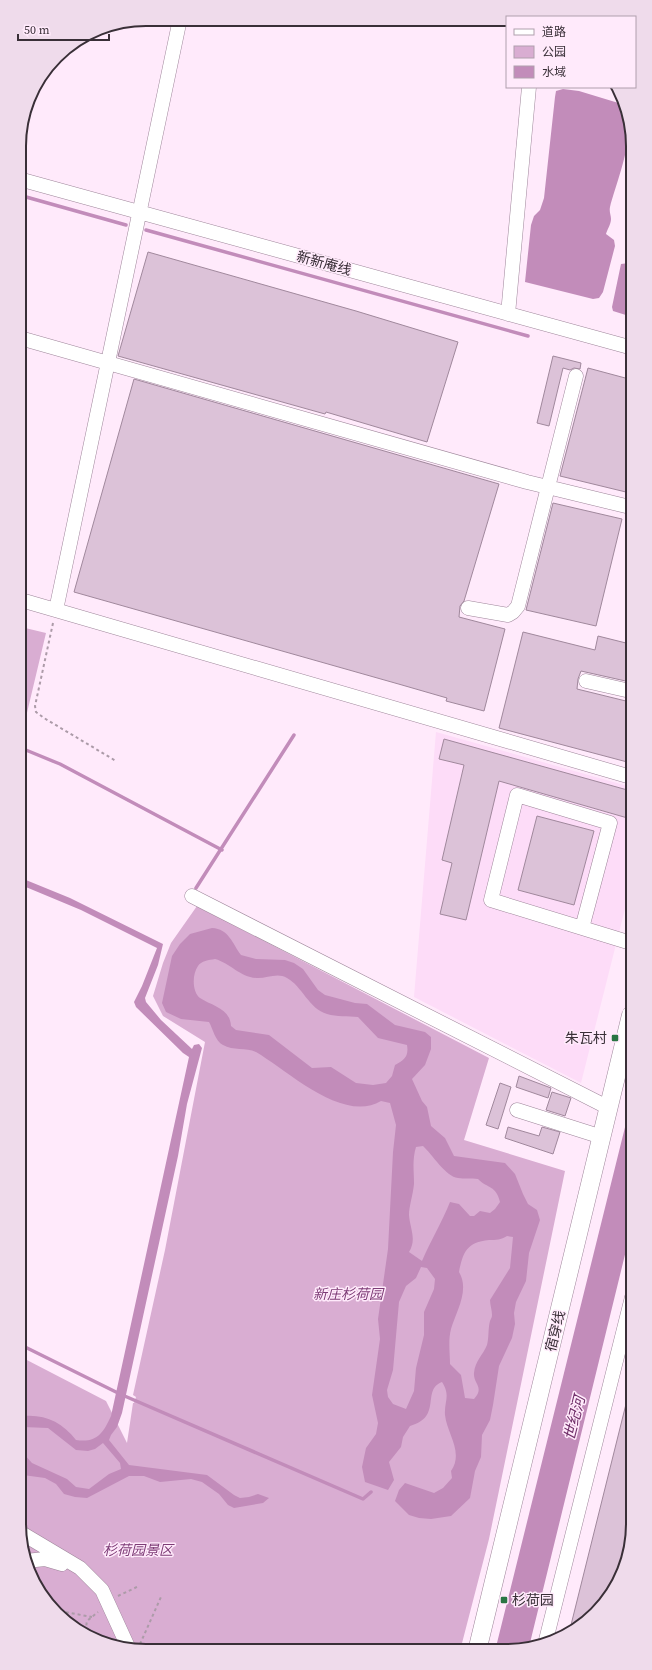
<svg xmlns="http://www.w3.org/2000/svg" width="652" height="1670" viewBox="0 0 652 1670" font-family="'Source Serif 4','Noto Sans SC',serif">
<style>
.built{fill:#fddcf8}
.green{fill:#d9add2}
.water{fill:#c28cba;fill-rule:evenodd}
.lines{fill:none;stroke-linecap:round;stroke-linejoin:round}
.stream{stroke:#c28cba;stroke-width:3.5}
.building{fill:#dcc2d8;stroke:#a0889c}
.minor-casing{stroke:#9e869a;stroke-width:15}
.major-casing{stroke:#9e869a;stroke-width:19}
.path{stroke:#ac9ba8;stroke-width:2;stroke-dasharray:3 3;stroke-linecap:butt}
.minor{stroke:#fff;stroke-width:14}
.major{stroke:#fff;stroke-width:18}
.poi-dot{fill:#297543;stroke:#ffeafb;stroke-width:1.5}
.labels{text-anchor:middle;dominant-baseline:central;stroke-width:3;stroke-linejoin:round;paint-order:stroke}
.street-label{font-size:14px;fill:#392f37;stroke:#ffeafb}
.poi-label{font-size:14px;fill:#392f37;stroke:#ffeafb;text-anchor:end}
.park-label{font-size:14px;font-style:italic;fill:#7d3b76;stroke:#ffeafb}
.water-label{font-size:15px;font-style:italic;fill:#702f69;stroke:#ffeafb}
.rim{fill:none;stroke:#392f37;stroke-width:2}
</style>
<rect width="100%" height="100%" fill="#ffeafb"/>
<!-- built -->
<path class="built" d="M436 732 631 787V885L581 1083 414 997Z"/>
<!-- green -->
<path class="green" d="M21 627 46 633 21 738Z
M197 906 489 1058 464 1140 565 1171 489 1539 461 1647 121 1649 90 1638 56 1614 23 1557V1358L106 1401 127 1443 133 1403H134L136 1397 133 1395 165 1250 205 1042 163 1016 153 996 163 963 171 943Z"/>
<!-- water -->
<path class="water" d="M563 89 579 91 625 105C639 127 616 183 610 207 609 212 611 215 611 219 611 224 607 230 606 234L614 240 615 246 603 292 599 298 593 299 525 282 531 225 534 216 540 210 544 198 555 97 556 91Z
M629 263V316L613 311 612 307 621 264Z
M21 878 70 898 163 944 158 965 145 998 146 1002 161 1020 192 1049 194 1045 199 1044 202 1048 187 1104 178 1156 122 1413 117 1427 111 1435 109 1440 129 1465 207 1475 234 1495 240 1498 249 1497 258 1494 269 1498 263 1503 234 1508 228 1505 219 1494 202 1482 191 1479 160 1482 144 1476H129L87 1498 75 1497 64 1494 56 1484 45 1478 23 1475V1453L32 1463 67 1479 76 1487 89 1489 109 1474 121 1469 120 1463 103 1443 95 1449 88 1451 76 1450 48 1428 23 1427V1416C45 1414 62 1422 76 1440 96 1443 103 1434 111 1416L189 1057 183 1053 136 1007 134 1002 142 986 157 948 81 910 21 885Z
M212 928C229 929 232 943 241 955L256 959 285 960 294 963 303 969 318 990 325 995 355 1003 367 1004 395 1025 425 1032 431 1037V1049L425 1065 412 1079 422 1101 427 1107 431 1126 445 1138 454 1156 505 1163 515 1174 523 1194 528 1204 537 1210 540 1220 529 1253 526 1281 516 1302 514 1313 515 1324 512 1338 499 1366 493 1405 490 1420 482 1435 481 1457 475 1471 470 1498 451 1516 431 1519 419 1518 409 1515 395 1501 399 1490 405 1483 434 1493 443 1488 452 1478 451 1471C464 1452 447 1434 445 1415 444 1401 451 1396 442 1382 421 1390 443 1417 410 1426L403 1437 401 1447 389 1462 394 1480 388 1490 365 1482 362 1467 366 1448 376 1434 378 1423 372 1395 380 1339 378 1319 388 1249 393 1152 396 1125 390 1103 381 1101C343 1124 287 1070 256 1052 246 1047 233 1051 223 1045 215 1041 213 1029 209 1022L181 1019 166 1012 162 1003 172 956 180 944 190 934ZM215 959C230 963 240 977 256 978 266 979 277 972 287 978 302 986 309 1009 327 1014 337 1017 348 1016 358 1017L378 1038 407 1045C409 1057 404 1060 395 1065L392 1076 386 1083 373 1085 356 1083 331 1067 312 1068 269 1035 236 1030 231 1026C230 1008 212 1006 200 998 192 992 192 974 198 966 201 961 209 960 215 959ZM423 1146C432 1154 446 1177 458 1178 464 1179 471 1178 478 1179 488 1189 496 1185 500 1202L495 1209 490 1213 480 1211 474 1216H470L459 1204 450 1202C442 1222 431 1240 422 1261L409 1252C417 1239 410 1229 409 1215 409 1206 413 1195 414 1184 414 1171 412 1160 416 1147ZM507 1236 513 1237 510 1268 490 1300C490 1305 492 1310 492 1315 492 1318 491 1318 490 1321 488 1328 489 1338 487 1345 483 1355 475 1361 474 1373 473 1384 485 1387 474 1399L465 1398 461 1375 450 1364C450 1354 448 1340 451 1329 456 1312 470 1290 459 1272 463 1252 467 1242 489 1240 496 1240 501 1240 507 1236ZM421 1267 427 1268 435 1279 434 1289 424 1312V1335L416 1368 414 1391 406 1409 393 1404 388 1397 387 1390 393 1370 399 1302 406 1286 416 1278Z
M632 1099V1226L529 1647H496Z"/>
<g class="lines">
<!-- stream -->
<path class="stream" d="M19 195 126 225
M146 230 528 336
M21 748 60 764 222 850
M196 888 294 735
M23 1346 120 1394 363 1499 371 1492"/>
</g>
<!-- building -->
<path class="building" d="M148 252 356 311 458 342 427 442 326 412 325 414 118 356Z
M553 356 581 363 580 369 574 368 570 370 563 368 549 426 537 423Z
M588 368 629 379 630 493 560 476Z
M134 379 499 484 464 601 460 606 459 617 505 629 484 711 446 701 447 698 402 685 74 592Z
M553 503 622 519 596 626 526 610Z
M523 632 595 650 598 636 630 644V682L581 671 578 679 577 689 630 702 631 763 499 728Z
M444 739 631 791V819L499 781 466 920 440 914 452 863 442 860 464 765 439 759Z
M537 816 594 831 574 905 518 890Z
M519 1076 551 1088 548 1098 516 1087Z
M500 1083 511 1087 498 1129 486 1125Z
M552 1092 571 1098 565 1116 546 1110Z
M508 1127 539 1136 542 1127 560 1132 553 1154 505 1138Z
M629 1392H632L633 1532 623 1572 602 1608 576 1630 569 1633Z"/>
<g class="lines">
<!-- minor casing -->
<g class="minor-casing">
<path id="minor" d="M19 179 629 347
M508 314 529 87
M20 338 527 482 630 507
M21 600 631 777
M468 608 508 615 513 612 518 606 576 376
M56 610 180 19
M586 681 630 691
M192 896 609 1108
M582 928 610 823 517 795 491 900 631 943
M517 1110 602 1137
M23 1534 80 1568 102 1590 129 1649
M26 1561 45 1559 62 1564
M545 1644 632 1297"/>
</g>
<!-- major casing -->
<g class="major-casing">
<path id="major" d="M478 1647 631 1015"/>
</g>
<!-- path -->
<path class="path" d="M53 623 35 706 36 712 44 718 116 761
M118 1596 139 1586
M54 1610 92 1617
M79 1630H88
M96 1640 86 1627 87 1621 98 1612
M140 1644 161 1597"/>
<!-- minor -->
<use href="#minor" class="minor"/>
<!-- major -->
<use href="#major" class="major"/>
</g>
<!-- markers -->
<g class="poi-dot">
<rect x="611" y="1034" width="8" height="8" rx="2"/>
<rect x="500" y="1596" width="8" height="8" rx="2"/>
</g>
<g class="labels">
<!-- street labels -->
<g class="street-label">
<text transform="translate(324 263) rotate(15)">新新庵线</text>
<text transform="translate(555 1331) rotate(-76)">宿穿线</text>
</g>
<!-- poi labels -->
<g class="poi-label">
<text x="607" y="1038">朱瓦村</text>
<text x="512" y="1600" text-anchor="start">杉荷园</text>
</g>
<!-- park labels -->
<g class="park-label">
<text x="348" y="1294">新庄杉荷园</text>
<text x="138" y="1550">杉荷园景区</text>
</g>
<!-- water labels -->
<g class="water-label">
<text transform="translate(574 1418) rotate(-76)">世纪河</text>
</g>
</g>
<!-- crop -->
<path d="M0 0H652V1670H0ZM146 26H506A120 120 0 0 1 626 146V1524A120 120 0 0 1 506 1644H146A120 120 0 0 1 26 1524V146A120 120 0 0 1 146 26Z" fill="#efdbeb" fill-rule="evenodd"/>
<path class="rim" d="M146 26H506A120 120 0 0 1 626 146V1524A120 120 0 0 1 506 1644H146A120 120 0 0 1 26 1524V146A120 120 0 0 1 146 26Z"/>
<!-- legend -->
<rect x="506" y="16" width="130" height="72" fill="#ffeafb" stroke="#b09fad"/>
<rect x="514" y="29" width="20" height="6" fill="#ffffff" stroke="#b09fad"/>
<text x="542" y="36" font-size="12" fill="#392f37">道路</text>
<rect x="514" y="46" width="20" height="12" fill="#d9add2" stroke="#b09fad"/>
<text x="542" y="56" font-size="12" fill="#392f37">公园</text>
<rect x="514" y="66" width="20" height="12" fill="#c28cba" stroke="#b09fad"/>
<text x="542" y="76" font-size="12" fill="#392f37">水域</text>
<!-- scale -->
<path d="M18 34v6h91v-6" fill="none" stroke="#392f37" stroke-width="2"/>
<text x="24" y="34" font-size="12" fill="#392f37" stroke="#ffeafb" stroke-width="3" paint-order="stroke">50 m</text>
</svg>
